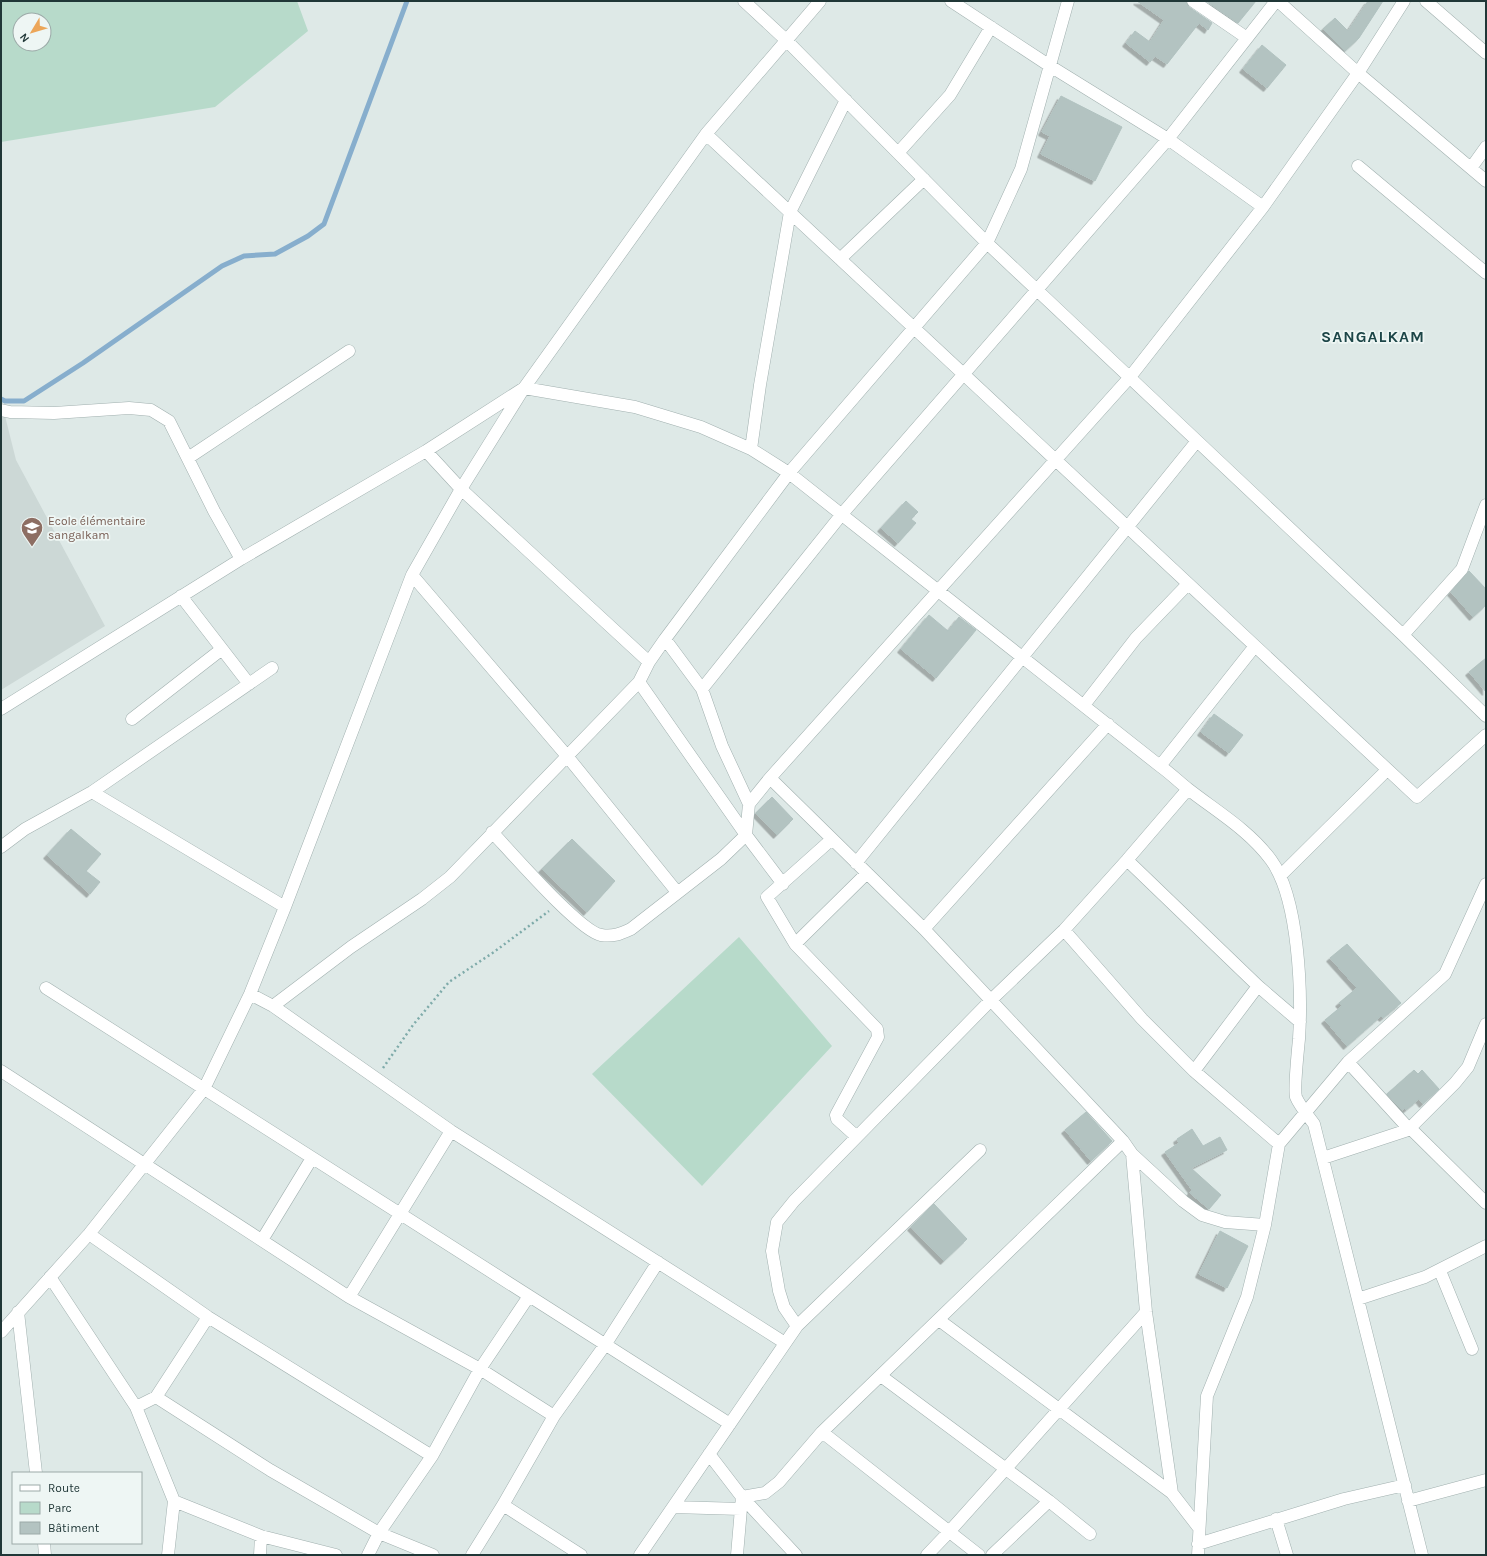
<svg xmlns="http://www.w3.org/2000/svg" width="1487" height="1556" viewBox="0 0 1487 1556" font-family="Karla,sans-serif">
<style>
.built{fill:#ccd8d6}
.green{fill:#b7daca;fill-rule:evenodd}
.lines{fill:none;stroke-linecap:round;stroke-linejoin:round}
.stream{stroke:#87aecd;stroke-width:5}
.building{fill:#b3c3c1;stroke:#b1c2c0;filter:url(#shadow)}
.minor-casing{stroke:#a1b0af;stroke-width:13}
.path{stroke:#7fabaa;stroke-width:2.5;stroke-dasharray:2 3;stroke-linecap:butt}
.minor{stroke:#fff;stroke-width:12}
.labels{text-anchor:middle;dominant-baseline:central;stroke-width:3.5;stroke-linejoin:round;paint-order:stroke}
.education-label{font-size:12px;fill:#785e54;stroke:#eef6f4;text-anchor:start}
.district-label{font-size:16px;font-weight:bold;letter-spacing:1px;fill:#1d4648;stroke:#eef6f4}
</style>
<defs>
<filter id="shadow"><feDropShadow dx="-3.5" dy="3.5" stdDeviation="0" flood-color="#0004"/></filter>
</defs>
<rect width="100%" height="100%" fill="#dee9e7"/>
<!-- built -->
<path class="built" d="M1 415 5 416 16 460 105 626 1 690Z"/>
<!-- green -->
<path class="green" d="M1 1H297L308 31 215 107 1 142ZM20 20H44V44H20Z
M739 937 832 1046 702 1186 592 1074Z"/>
<g class="lines">
<!-- stream -->
<path class="stream" d="M1 399 5 401H24L83 363 222 266 244 256 275 254 308 236 324 224 407 1"/>
</g>
<!-- building -->
<path class="building" d="M1137 1H1186L1189 7 1212 23 1208 30 1199 23 1167 64 1155 56 1150 62 1126 43 1135 31 1150 42 1164 20Z
M1206 1H1256L1238 23Z
M1368 1H1383L1359 38 1345 51 1323 29 1335 18 1348 31Z
M1262 45 1286 65 1267 88 1243 69Z
M1061 96 1122 127 1095 181 1041 154 1050 136 1042 132Z
M906 501 918 512 911 519 916 523 898 543 881 528Z
M1469 571 1486 589V605L1473 617 1451 592Z
M929 615 948 631 959 617 976 630 936 678 901 649Z
M1486 658V692L1469 672Z
M1214 714 1243 735 1229 753 1201 732Z
M772 797 793 819 777 835 756 813Z
M71 829 101 854 86 871 100 882 90 894 47 855Z
M572 839 615 881 587 912 542 869Z
M1347 944 1401 1003 1383 1018 1381 1016 1347 1046 1325 1020 1342 1006 1339 1003 1357 988 1330 958Z
M1414 1070 1418 1074 1422 1070 1439 1089 1423 1104 1419 1099 1406 1110 1405 1108 1402 1110 1387 1094Z
M1086 1112 1112 1141 1091 1161 1065 1130Z
M1192 1129 1203 1146 1220 1137 1227 1150 1191 1168 1221 1195 1209 1209 1190 1193 1192 1190 1165 1152 1179 1143 1177 1139Z
M934 1204 967 1239 944 1261 911 1227Z
M1220 1231 1248 1246 1227 1288 1199 1274Z"/>
<g class="lines">
<!-- minor casing -->
<g class="minor-casing">
<path id="minor" d="M744 1 786 40 987 243 1403 635 1486 716
M951 1 1050 66 1168 139 1263 207
M1193 1 1247 38
M1278 1 1358 73 1486 181
M1426 1 1486 53
M706 134 1417 797 1486 735
M898 153 950 95 991 27
M1358 166 1486 273
M1471 168 1486 147
M840 259 924 179
M1 410 10 412 54 413 129 408 151 410 169 421 214 511 241 559
M751 449 760 385 790 212 846 100
M426 451 461 489 649 662
M188 458 349 351
M412 575 567 756 677 892
M181 596 249 684
M1403 635 1462 569 1486 505
M665 639 702 689 722 746 749 804
M639 682 746 835 783 884
M702 689 842 514 1168 139 1276 1
M1084 705 1136 638 1188 584
M1 709 241 559 426 451 524 388 635 407 701 427 751 449 789 473 1160 766C1170 773 1179 782 1188 789 1216 811 1249 830 1271 860 1299 898 1302 993 1299 1039 1298 1049 1294 1091 1296 1097 1299 1105 1309 1117 1314 1124L1422 1555
M132 719 222 649
M1160 766 1255 646
M770 778 924 929 1123 1141 1132 1154 1146 1312 1172 1493 1199 1528
M92 792 285 907
M492 832C511 852 579 931 601 935 613 937 620 934 631 929L721 859 746 835 749 804 770 778 1130 377 1263 207 1358 73 1404 1
M832 839 767 897 795 944 877 1029 878 1037 836 1115 837 1119 857 1137
M1 847 25 829 92 792 272 668
M1127 860 1258 986 1300 1022
M856 863 1197 441
M1280 876 1387 770
M924 929 1108 724
M1064 930 1142 1019 1194 1071 1279 1144
M795 944 867 873
M46 988 730 1424
M250 994 273 1006 451 1131 785 1343
M273 1006 351 947 422 899 450 877 639 682 649 662 665 639 789 473 987 243 1021 169 1068 1
M1348 1062 1409 1129 1455 1083 1468 1067 1486 1024
M1 1071 349 1297 480 1369 554 1416
M1194 1071 1258 986
M1132 1154 1183 1201 1202 1215 1225 1222 1265 1225
M1323 1158 1411 1129 1486 1203
M89 1234 208 1317 432 1456
M262 1240 312 1158
M1440 1271 1472 1349
M50 1277 136 1407 174 1501 168 1555
M349 1297 451 1131
M1358 1299 1425 1277 1486 1246
M18 1312 36 1473
M939 1320 1172 1493
M797 1326 784 1307 779 1291 772 1251 777 1222 794 1201 991 1000 1064 930 1127 860 1188 789
M1 1332 89 1234 204 1089 250 994 285 907 412 575 461 489 524 388 706 134 820 1
M881 1376 1049 1501 1090 1534
M156 1397 270 1470 379 1533 433 1555
M136 1407 156 1397 208 1317
M822 1432 979 1555
M709 1454 742 1497 796 1555
M174 1501 261 1536 336 1555
M1408 1501 1486 1480
M503 1505 581 1555
M673 1507 741 1509
M1276 1519 1287 1555
M44 1543 45 1555
M1198 1544 1344 1499 1405 1485
M260 1555 261 1536
M368 1555 379 1533 432 1456 480 1369 529 1296
M472 1555 503 1505 554 1416 605 1345 658 1262
M640 1555 797 1326 980 1150
M737 1555 742 1497 765 1493 779 1482 822 1432 1123 1141
M927 1555 949 1532 1146 1312
M992 1555 1049 1501
M1198 1555 1207 1396 1247 1297 1265 1225 1279 1144 1348 1062 1445 974 1486 884"/>
</g>
<!-- path -->
<path class="path" d="M383 1068 413 1025 449 982 494 952 549 911"/>
<!-- minor -->
<use href="#minor" class="minor"/>
</g>
<!-- icons -->
<defs>
<g id="school-pin" transform="scale(1.15)"><path d="M0 17L-7.5 6A9.5 9.5 0 1 1 7.5 6Z" fill="#8d6e63" stroke="#eef6f4"/><path d="M0-5L7-2L0 1L-7-2ZM-4 1L0 2.5L4 1V4Q0 6-4 4Z" fill="#fff"/></g>
</defs>
<g fill-rule="evenodd">
<use href="#school-pin" x="32" y="528"/>
</g>
<g class="labels">
<!-- education labels -->
<g class="education-label">
<text x="48" y="521">Ecole élémentaire<tspan x="48" dy="14">sangalkam</tspan></text>
</g>
<!-- district labels -->
<g class="district-label">
<text x="1373" y="336">SANGALKAM</text>
</g>
</g>
<!-- border -->
<rect width="1487" height="1556" fill="none" stroke="#203737" stroke-width="4"/>
<!-- legend -->
<rect x="12" y="1472" width="130" height="72" fill="#eef6f4" stroke="#9caaa8"/>
<rect x="20" y="1485" width="20" height="6" fill="#ffffff" stroke="#9caaa8"/>
<text x="48" y="1492" font-size="12" fill="#203737">Route</text>
<rect x="20" y="1502" width="20" height="12" fill="#b7daca" stroke="#9caaa8"/>
<text x="48" y="1512" font-size="12" fill="#203737">Parc</text>
<rect x="20" y="1522" width="20" height="12" fill="#b3c3c1" stroke="#9caaa8"/>
<text x="48" y="1532" font-size="12" fill="#203737">Bâtiment</text>
<!-- north arrow -->
<g transform="translate(32 32) rotate(232)"><circle r="19" fill="#eef6f4" stroke="#9caaa8"/>
<path d="M0-3L7 15L0 10L-7 15Z" fill="#eca659"/>
<text y="-6" font-size="11" font-weight="bold" text-anchor="middle" fill="#203737">N</text>
</g>
</svg>
